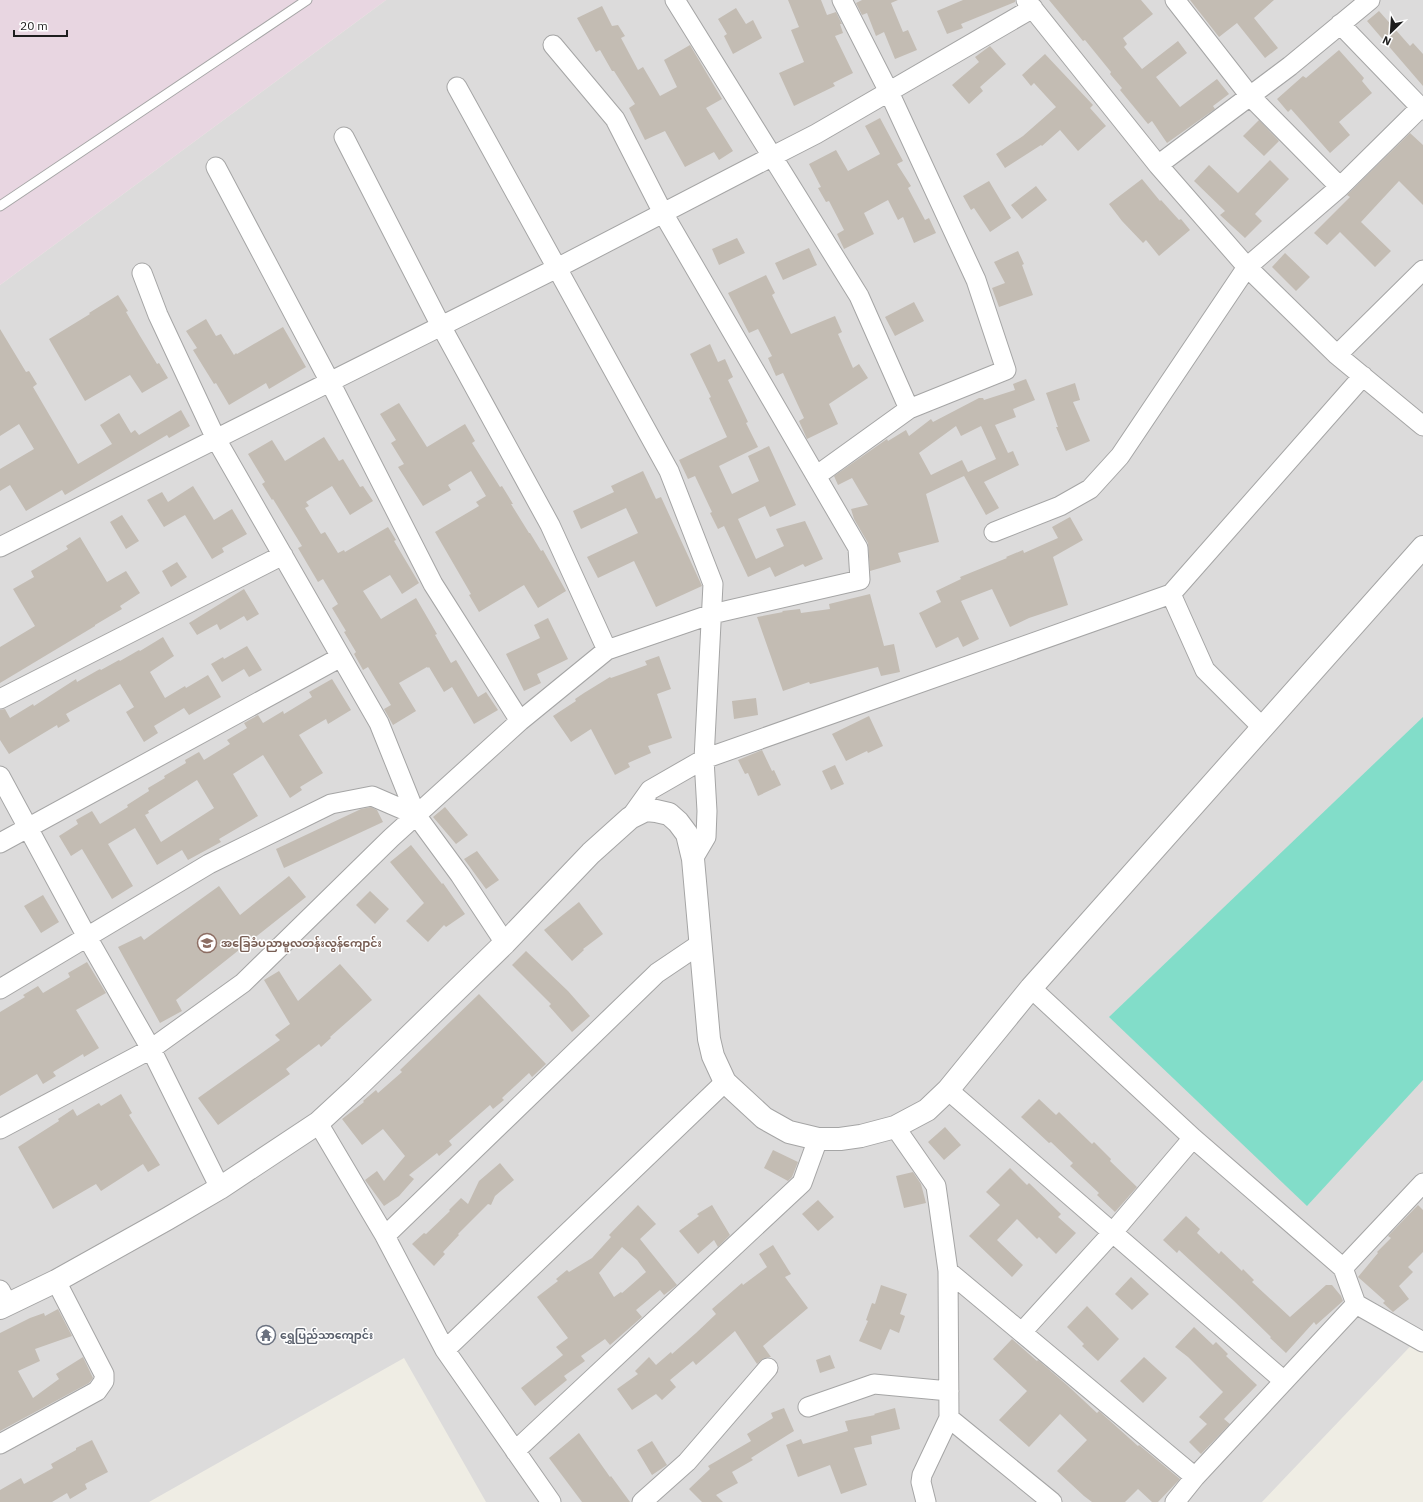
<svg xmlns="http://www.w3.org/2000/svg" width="1423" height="1502" viewBox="0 0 1423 1502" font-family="'IBM Plex Sans','Noto Sans Myanmar',sans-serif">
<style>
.residential{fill:#dcdbdb}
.industrial{fill:#e8d6e1}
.pitch{fill:#82ddc9}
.building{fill:#c3bcb3;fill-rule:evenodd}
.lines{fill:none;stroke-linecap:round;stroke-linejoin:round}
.service-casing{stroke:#a5a5a5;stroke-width:11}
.minor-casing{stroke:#a5a5a5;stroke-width:21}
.tertiary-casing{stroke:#a5a5a5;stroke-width:24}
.service{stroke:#fff;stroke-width:9}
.minor{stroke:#fff;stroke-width:19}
.tertiary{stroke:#fff;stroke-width:22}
.labels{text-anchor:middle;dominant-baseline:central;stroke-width:3;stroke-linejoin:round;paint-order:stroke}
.education-label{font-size:11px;font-weight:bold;fill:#785e54;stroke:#fff;text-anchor:start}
.worship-label{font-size:11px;font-weight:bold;fill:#5b616d;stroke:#fff;text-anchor:start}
</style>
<rect width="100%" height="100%" fill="#efede4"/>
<!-- residential -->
<path class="residential" d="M386 0H1423V1333L1262 1502H486L404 1358 149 1502H0V285Z"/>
<!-- industrial -->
<path class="industrial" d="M0 0H386L0 285Z"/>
<!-- pitch -->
<path class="pitch" d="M1423 717V1080L1307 1206 1109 1017Z"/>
<!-- building -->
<path class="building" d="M788 0H821L827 15 836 12 842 24H840L843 33 835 36 853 73 833 83 835 86 794 106 779 73 804 62 791 30 799 27Z
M862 0H898L891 3 903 32 908 30 917 50 895 59 884 32 876 36 867 13 862 15 856 3Z
M963 0H1015V2L961 24 963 28 947 34 937 11Z
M1049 0H1141L1153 14 1123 38 1127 44 1124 47 1142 69 1178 41 1187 53 1156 77 1180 107 1217 79 1229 94 1213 106 1215 109 1167 143 1152 121 1148 124 1120 90 1122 88 1110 74 1111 72 1085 40 1083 41Z
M1190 0H1274L1254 18 1278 48 1265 58 1237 23 1219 37Z
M602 6 612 26 618 25 625 36 621 38 638 70 643 67 660 96 677 87 664 60 690 45 722 99 706 108 733 151 719 160 714 152 685 167 665 131 645 140 629 108 635 104 614 71H612L600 50 596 52 577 18Z
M736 8 746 24 753 20 762 38 733 54 724 36 727 34 718 19Z
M1379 11 1410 46 1413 43 1423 54V86L1367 21Z
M990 46 1006 64 980 87 983 91 969 104 952 85 979 62 975 57Z
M1339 50 1364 78 1362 81 1372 93 1339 122 1350 135 1330 153 1291 109 1288 112 1277 99 1303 76 1306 78Z
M1045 54 1093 105 1090 108 1106 126 1078 151 1060 130 1042 146 1041 145 1005 168 996 154 1023 136 1056 107 1034 83 1031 86 1022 75Z
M880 118 903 161 897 164 911 186 908 188 925 220 929 218 936 233 914 243 903 217 898 220 888 200 864 213 874 234 844 249 837 234 844 230 829 201 826 202 818 188 821 187 809 164 836 150 848 171 880 154 865 126Z
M1259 120 1279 141 1264 156 1243 136Z
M1410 133 1423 145V205L1399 181 1361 222 1391 251 1375 267 1340 232 1327 245 1314 233 1350 197 1347 195Z
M1270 160 1289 179 1255 214 1262 221 1245 238 1220 215 1225 211 1194 181 1209 165 1238 193Z
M1142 179 1160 201 1161 200 1179 220 1181 219 1190 230 1159 256 1146 240 1143 243 1122 221 1109 204Z
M989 181 1011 218 990 232 974 208 971 210 963 196Z
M1036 186 1047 200 1022 219 1011 205Z
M737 238 745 253 719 265 712 249Z
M809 248 817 265 783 280 775 263Z
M1018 251 1024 264 1022 265 1033 295 999 307 992 288 1005 283 994 262Z
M1285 253 1310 277 1296 291 1272 267Z
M766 275 775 293 772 295 791 334 835 316 842 332 838 334 853 368 859 364 868 378 829 404 838 424 807 439 799 421 804 418 783 373 776 376 768 358 772 356 758 329 749 333 728 293Z
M118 295 128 311 126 312 140 336 157 364 159 363 168 378 142 393 130 375 85 401 49 339 90 314 89 313Z
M914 302 924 321 895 336 885 317Z
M206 319 216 336 221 334 234 355 236 353 237 354 283 327 306 367 269 389 266 383 229 405 216 383 214 384 193 350 197 348 186 331Z
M0 329 26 372 29 371 37 384 33 387 78 464 112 444 100 425 119 413 131 433 135 430 139 435 181 410 190 426 169 438 167 435 65 495 62 490 26 511 10 485 0 491V469L34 449 19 424 0 436Z
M710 344 718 362 725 359 733 377 728 380 748 422 746 423 758 447 719 466 732 494 759 481 748 456 769 446 796 505 770 517 765 506 738 519 756 559 784 546 776 529 805 521 823 559 805 567 803 564 775 577 770 567 748 577 724 526 718 529 710 513 712 512 695 476 688 479 679 460 727 437 709 398 711 397 690 354Z
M1026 379 1035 400 1013 409 1016 417 995 425 1008 453 1013 451 1019 465 984 482 999 508 986 515 964 476 926 494 939 542 898 553 901 562 870 571 868 543 854 519 851 509 868 505 852 478 838 485 834 476 887 439 888 441 906 430 909 436 931 419 933 422 979 398H983L984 400 1015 390 1013 384ZM956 426 961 436 981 426 996 459 968 472 962 460 931 475 919 453Z
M1075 383 1080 400 1073 402 1090 441 1066 451 1056 427H1058L1046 393Z
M399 403 427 447 465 424 475 441 472 443 500 487 502 486 513 504H511L529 533H530L541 551 543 550 566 591 538 608 524 585 479 612 469 595 471 594 435 532 479 506 476 502 486 496 471 471 448 485 451 490 423 506 398 467 404 464 391 443 396 440 380 414Z
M324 437 339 461 343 459 360 487 363 486 373 501 350 515 332 486 306 502 309 506 305 508 321 534 325 532 338 553 344 550 345 552 388 527 396 540 394 541 419 583 402 594 390 575 363 591 381 619 416 598 437 634 435 635 451 663 456 660 478 697 486 692 498 710 474 724 452 687 444 692 429 667 428 668 427 667 399 683 416 711 393 725 384 709 391 705 368 667 363 670 354 654 356 652 344 632 346 631 332 608 338 604 323 579 318 582 298 548 302 546 273 499 272 500 262 484 265 482 248 454 272 440 285 461Z
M643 471 656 499 661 497 702 586 656 607 634 561 598 578 587 557 638 533 626 508 581 529 573 511 614 492 611 486Z
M193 486 214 520 232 509 247 534 222 548 224 552 212 559 185 515 164 527 147 500 162 492 168 502Z
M122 515 139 541 126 549 110 522Z
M1070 517 1083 540 1053 557 1068 605 1029 618 1010 627 992 589 961 601 979 639 963 647 958 637 936 648 919 613 941 602 936 591 961 579 960 577 1007 558 1006 557 1023 550 1024 553 1058 538 1052 527Z
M80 537 107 582 126 571 140 593 120 606 122 609 95 625V626L0 683V647L35 626 13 589 34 577 31 571 68 549 66 546Z
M177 562 187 577 171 587 162 571Z
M244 589 259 614 247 621 244 616 220 630 217 624 197 635 189 623Z
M870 594 884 646 894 644 900 672 881 676 878 667 810 684 809 682 783 691 757 617 783 612 782 611 800 609 801 613 830 609 829 604Z
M548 618 568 659 537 674 541 683 524 691 506 654 540 638 534 625Z
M163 637 174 656 150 672 165 698 185 686 186 688 208 675 221 697 189 715 184 708 154 726 158 733 144 742 126 712 134 707 120 684 66 714 70 721 58 728 57 725 9 754 0 740V710L5 709 10 718 33 704 34 706 76 679 77 682 100 669 101 670 119 660 120 661 139 650 140 651Z
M247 646 262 670 249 677 244 669 222 682 211 664 223 657 224 659Z
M659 656 671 689 657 694 672 738 648 746 651 753 628 763 630 767 615 775 591 729 571 742 553 716 576 701 575 699 584 693 610 677 611 678 647 665 645 661Z
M332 679 351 710 328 724 326 719 299 735 323 773 300 787 302 790 290 798 263 755 233 774 258 816 219 839 221 842 188 860 182 850 157 865 135 828 108 844 133 886 112 899 82 849 71 856 59 836 78 824 76 820 92 811 100 824 128 807 127 805 149 791 148 788 165 778 164 776 186 763 185 760 199 752 204 760 230 744 227 740 247 728 244 723 258 715 263 723 283 711 284 714 312 697 309 692ZM197 780 214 808 161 842 145 815 149 813 148 811Z
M756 698 758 715 734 719 732 701Z
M869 716 883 746 868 753 867 751 846 761 832 734Z
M762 750 772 771 774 770 781 785 758 796 748 773 745 774 738 760Z
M835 765 844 784 831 790 822 771Z
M371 807 377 810 383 822 284 868 276 849 361 809Z
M445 807 468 835 456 844 433 817Z
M411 845 442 884 443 883 465 914 446 927 444 925 428 942 406 921 424 903 390 862Z
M477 851 499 880 486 889 464 859Z
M289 876 306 897 176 1000 182 1011 160 1023 118 947 141 936 144 940 219 886 240 915Z
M370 891 389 909 375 924 356 905Z
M43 895 59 922 41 933 24 906Z
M579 902 603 934 583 949 584 950 572 961 544 930Z
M526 951 568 991 590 1016 572 1032 549 1006 551 1004 512 965Z
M87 962 106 993 76 1010 99 1048 84 1057 83 1054 53 1072 56 1076 43 1084 37 1074 0 1096V1012L25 997 23 995 38 986 43 993 70 977 68 973Z
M340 964 372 1000 330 1037 331 1038 321 1047 319 1044 286 1069 290 1074 218 1125 198 1098 280 1040 275 1035 290 1024 264 980 279 971 298 1001Z
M479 994 546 1064 532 1077 529 1073 502 1098 504 1100 493 1109 490 1105 449 1141 452 1145 439 1156 437 1153 409 1175 414 1179 399 1196 384 1206 365 1180 377 1171 384 1181 405 1156 383 1129 362 1145 342 1119 364 1102 363 1101 376 1090 378 1093 402 1072 400 1070Z
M121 1094 132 1113 129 1115 160 1165 148 1172 143 1164 101 1191 96 1184 53 1209 18 1147 59 1121 58 1119 73 1109 77 1116 99 1103 101 1106Z
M1039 1099 1056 1115 1059 1112 1092 1144 1094 1142 1111 1159 1110 1161 1137 1187 1115 1212 1097 1195 1099 1193 1070 1166 1073 1163 1051 1142 1049 1143 1021 1117Z
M945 1127 961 1145 944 1160 928 1142Z
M773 1150 798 1162 792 1177 788 1181 764 1168Z
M500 1163 514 1180 495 1196 491 1205 488 1204 458 1234 459 1235 443 1252 445 1254 434 1266 412 1244 424 1233 426 1234 450 1211 449 1210 461 1198 468 1204 479 1181Z
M1010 1168 1027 1185 1029 1183 1061 1214 1058 1217 1076 1233 1056 1254 1039 1237 1037 1239 1017 1219 997 1240 1023 1265 1012 1277 969 1236 1000 1205 986 1192Z
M913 1172 921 1184 926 1203 904 1208 896 1176Z
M818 1200 834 1217 818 1231 802 1214Z
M638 1205 656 1224 640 1239 677 1285 664 1295 660 1290 636 1310 642 1317 610 1345 605 1339 581 1356 585 1361 564 1376 567 1380 535 1406 521 1388 563 1355 556 1347 568 1338 537 1297 558 1281 556 1279 567 1270 569 1272 592 1258 611 1237 609 1235ZM622 1247 637 1260 646 1272 622 1293 621 1292 614 1297 599 1273Z
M712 1205 730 1235 718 1247 714 1240 698 1254 679 1231 699 1216 697 1214Z
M1418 1205 1423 1210V1252L1408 1267 1413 1272 1399 1286 1409 1299 1393 1312 1383 1303 1385 1301 1358 1277 1378 1253 1377 1252 1391 1238 1388 1236Z
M1186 1216 1200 1229 1197 1233 1219 1254 1221 1251 1242 1271 1243 1269 1254 1280 1252 1282 1290 1317 1326 1285H1332L1341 1296 1343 1301 1316 1325 1314 1322 1286 1353 1270 1338 1271 1337 1234 1301 1179 1250 1177 1253 1163 1240Z
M773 1245 791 1274 785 1277 808 1308 763 1346 771 1357 764 1358 757 1364 735 1331 696 1365 693 1361 670 1380 676 1387 662 1400 656 1394 632 1410 617 1389 638 1374 635 1371 649 1357 656 1365 671 1352 672 1354 696 1333 716 1314 712 1309 742 1283 743 1285 767 1267 759 1254Z
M1131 1277 1149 1294 1132 1310 1115 1294Z
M881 1285 907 1294 900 1314 905 1316 899 1333 890 1329 881 1350 859 1341 868 1321 866 1320 872 1303 875 1304Z
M1087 1306 1119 1339 1098 1361 1082 1346 1084 1344 1067 1327Z
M58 1309 72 1336 35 1349 40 1361 18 1371 33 1398 59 1379 56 1374 83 1357 93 1378 89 1383 0 1431V1333L30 1318 44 1313 45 1316Z
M1194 1327 1213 1345 1216 1342 1228 1354 1226 1356 1257 1385 1224 1419 1230 1424 1201 1454 1189 1442 1207 1424 1199 1417 1223 1392 1188 1357 1175 1347Z
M1012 1339 1037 1361 1038 1360 1067 1385 1097 1413 1099 1411 1138 1446 1139 1445 1180 1479 1158 1502H1152L1138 1489 1125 1502H1092L1084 1496 1057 1471 1087 1440 1060 1414 1029 1447 999 1420 1027 1391 993 1359Z
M830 1355 835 1368 820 1373 816 1360Z
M1144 1357 1167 1378 1143 1403 1120 1381Z
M784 1408 794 1431 751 1458 753 1460 732 1472 738 1483 716 1495 723 1502H702L689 1489 710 1469 708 1466 751 1441 747 1434 773 1418 771 1413Z
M895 1408 900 1429 871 1436 872 1444 854 1448 867 1485 841 1494 830 1465 798 1477 786 1445 801 1439 803 1444 848 1431 845 1421 875 1415 874 1414Z
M579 1433 610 1477 611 1476 630 1502H582L549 1458Z
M92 1440 108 1472 85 1484 87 1489 70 1499 67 1493 52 1502H0V1490L21 1478 24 1484 53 1468 51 1464 76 1450V1448Z
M652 1441 667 1465 652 1475 637 1450Z"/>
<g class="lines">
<!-- service casing -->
<g class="service-casing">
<path id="service" d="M0 206 307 0"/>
</g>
<!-- minor casing -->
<g class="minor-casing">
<path id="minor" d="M675 0 859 296 909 409
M1026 0 1158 165 1247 267 1337 355 1423 426
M1175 0 1250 96 1340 187
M1340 24 1423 110
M553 45 615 119 663 213 816 476
M457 87 669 471 713 584 704 759 707 811 706 837 693 859
M344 137 441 326 550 525 607 650
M1158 165 1290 66 1370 0
M216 167 330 382 433 584 520 721
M142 273 158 315 216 439 379 723 416 815
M1337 355 1423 270
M994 532 1060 506 1090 489 1120 456 1247 267 1340 187 1421 107
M0 547 557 268 773 156 816 134 1033 8
M1171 594 1205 670 1263 728
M0 699 283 555
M0 776 87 937 151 1049 220 1188
M630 818 650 790 704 759 1171 594 1363 376
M0 843 341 657
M1031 988 1193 1138 1343 1268 1356 1304 1423 1342
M0 989 209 864 331 804 372 796 416 815 460 875 505 943
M948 1090 1284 1381
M318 1123 385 1236 445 1350 551 1502
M895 1127 936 1186 948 1271 949 1418 922 1475 921 1482 926 1502
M0 1129 151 1049 243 983 391 838 520 721 607 650 712 614 860 580 858 548 816 476 909 409 1006 370 976 280 889 92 842 0
M385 1236 657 973 700 944
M1343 1268 1423 1183
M948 1271 1195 1477
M0 1290 8 1305
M1022 1332 1113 1232 1193 1138
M445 1350 725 1082
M808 1407 874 1384 949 1391
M949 1418 1052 1502
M0 1444 97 1391 104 1381V1374L56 1281
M515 1451 802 1183 818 1139
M642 1502 687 1462 768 1368
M1175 1502 1195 1477 1356 1304"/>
</g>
<!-- tertiary casing -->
<g class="tertiary-casing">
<path id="tertiary" d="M0 1308 56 1281 167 1219 220 1188 318 1123 357 1087 505 943 591 853 630 818 646 810 656 811 669 814 678 822 687 834 693 859 709 1039 713 1056 725 1082 764 1118 789 1132 818 1139H840L861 1136 895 1127 927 1110 948 1090 1031 988 1423 547"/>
</g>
<!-- service -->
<use href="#service" class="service"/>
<!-- minor -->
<use href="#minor" class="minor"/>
<!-- tertiary -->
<use href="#tertiary" class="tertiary"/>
</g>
<!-- icons -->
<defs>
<g id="school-ring" transform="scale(1)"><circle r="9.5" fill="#fff" stroke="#8d6e63" stroke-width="1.5"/><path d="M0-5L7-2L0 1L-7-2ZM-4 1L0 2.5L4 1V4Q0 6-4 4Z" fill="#8d6e63"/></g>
<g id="temple-ring" transform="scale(1)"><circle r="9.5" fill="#fff" stroke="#6b7280" stroke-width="1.5"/><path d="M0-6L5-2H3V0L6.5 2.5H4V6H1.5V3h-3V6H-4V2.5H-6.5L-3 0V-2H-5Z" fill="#6b7280"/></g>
</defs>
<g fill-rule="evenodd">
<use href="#school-ring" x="207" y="943"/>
<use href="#temple-ring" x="266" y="1335"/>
</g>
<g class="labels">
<!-- education labels -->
<g class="education-label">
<text x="221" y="943">အခြေခံပညာမူလတန်းလွန်ကျောင်း</text>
</g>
<!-- worship labels -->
<g class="worship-label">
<text x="280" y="1335">ရွှေပြည်သာကျောင်း</text>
</g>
</g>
<!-- north arrow -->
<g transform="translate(1391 32) rotate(205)" stroke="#ffffff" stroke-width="3" paint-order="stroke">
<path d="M0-3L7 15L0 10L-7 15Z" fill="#1e1e1e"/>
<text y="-6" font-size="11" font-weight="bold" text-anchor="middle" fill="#1e1e1e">N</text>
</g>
<!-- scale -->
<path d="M14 30v6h53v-6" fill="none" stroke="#1e1e1e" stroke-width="2"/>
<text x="20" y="30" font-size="12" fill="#1e1e1e" stroke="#ffffff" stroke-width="3" paint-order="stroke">20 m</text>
</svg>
